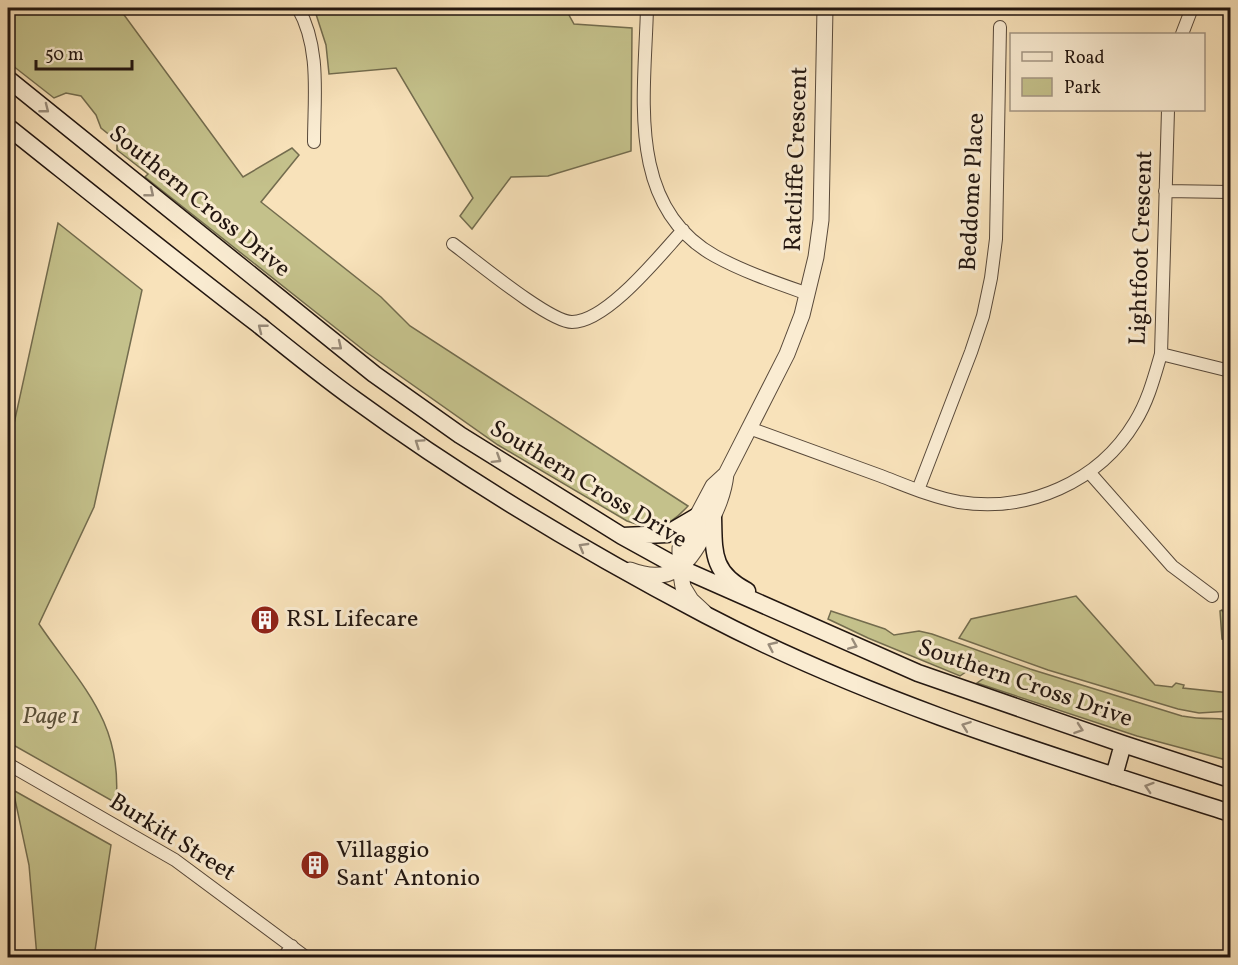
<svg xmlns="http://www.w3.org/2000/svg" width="1238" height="965" viewBox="0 0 1238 965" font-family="Vollkorn,serif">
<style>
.green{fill:#c4c18b;stroke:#736c4e;stroke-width:1.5}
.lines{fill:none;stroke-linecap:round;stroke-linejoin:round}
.minor-casing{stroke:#58493a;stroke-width:14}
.tertiary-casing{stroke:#58493a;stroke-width:17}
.secondary-casing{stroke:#221610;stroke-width:19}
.minor{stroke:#faecd2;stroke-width:12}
.tertiary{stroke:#faecd2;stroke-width:15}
.secondary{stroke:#faecd2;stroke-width:16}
.oneway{stroke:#998c7b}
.labels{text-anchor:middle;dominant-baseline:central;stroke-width:6;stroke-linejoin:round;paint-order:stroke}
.street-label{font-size:24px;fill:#221610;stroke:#faecd2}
.poi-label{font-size:24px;fill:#221610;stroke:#faecd2;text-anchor:start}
.park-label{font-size:24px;font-style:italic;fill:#5b523b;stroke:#faecd2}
</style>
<rect width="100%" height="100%" fill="#f8e2ba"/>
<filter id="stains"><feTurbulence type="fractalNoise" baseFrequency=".00333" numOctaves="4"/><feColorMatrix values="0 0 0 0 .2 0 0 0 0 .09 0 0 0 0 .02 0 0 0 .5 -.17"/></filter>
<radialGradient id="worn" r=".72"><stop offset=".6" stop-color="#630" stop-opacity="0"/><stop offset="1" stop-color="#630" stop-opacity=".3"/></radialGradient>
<!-- green -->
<path class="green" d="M8 8H119L243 177 292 148 299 155 261 202 381 297 410 326 688 506C667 529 655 531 627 521L498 445 366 352 145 177 148 174 117 150V141L101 128 96 115 81 96 66 93 54 98 8 62Z
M314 8H565L574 24 632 28 631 151 548 176 511 177 472 229 460 216 473 198 396 68 329 74 326 45Z
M58 223 142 290 94 507 39 624C81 686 123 721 116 803L8 742V451Z
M1076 596 1155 685 1172 687 1176 683 1184 685 1183 688 1230 693V711L1199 713 1178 709 1048 670 959 638 971 619Z
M1222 610 1230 622V644L1229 640 1222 639 1220 611Z
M831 611 885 629 894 635 919 631 932 634 1030 669 1182 716C1230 725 1231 702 1230 761L1137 736 977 683 993 672 978 661 973 667 960 676 868 638 828 619Z
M13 790 111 845 94 957H37L29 865Z"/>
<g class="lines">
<!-- minor casing -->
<g class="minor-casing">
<path id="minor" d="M298 8C321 48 314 98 314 142
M647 8C645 94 625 206 715 256 744 272 777 283 808 294
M1182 34 1192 8
M1165 191 1230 192
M453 244C475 260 549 322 572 322 607 322 660 255 683 230
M1161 354 1230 371
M749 428C793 444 837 460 881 476 907 486 932 497 959 502 1028 513 1099 482 1135 422 1148 401 1154 378 1161 354L1168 110
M1089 472 1172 566 1212 596
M918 490 971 352 983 316 991 278 996 239 1000 27
M8 764 175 860 307 958
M283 958 292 946"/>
</g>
<!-- tertiary casing -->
<g class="tertiary-casing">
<path id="tertiary" d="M630 570C674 587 690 562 708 527 717 509 724 493 726 474L787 354 802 315 816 257 821 220 825 8
M704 612 691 600 683 587 680 568V548L713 486 726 474"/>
</g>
<!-- secondary casing -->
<g class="secondary-casing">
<path id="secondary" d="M8 79 374 374 460 435 622 536 680 568 918 673 1123 744 1230 779
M8 127C91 193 174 260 259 325 290 350 322 376 354 399 465 480 584 551 706 615 872 702 1052 756 1230 813
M713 516C714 552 711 572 747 591
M623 536 667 534 696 517
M1114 776 1123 744"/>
</g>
<!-- minor -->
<use href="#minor" class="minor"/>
<!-- tertiary -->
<use href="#tertiary" class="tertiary"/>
<!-- secondary -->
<use href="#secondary" class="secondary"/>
</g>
<!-- one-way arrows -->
<defs><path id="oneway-chevron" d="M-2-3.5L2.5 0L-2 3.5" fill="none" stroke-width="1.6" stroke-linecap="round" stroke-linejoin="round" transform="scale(1.5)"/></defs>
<g class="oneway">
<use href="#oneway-chevron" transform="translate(45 109) rotate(38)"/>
<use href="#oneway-chevron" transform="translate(150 193) rotate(39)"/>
<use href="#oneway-chevron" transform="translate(262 328) rotate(-142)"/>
<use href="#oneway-chevron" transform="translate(338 346) rotate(39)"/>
<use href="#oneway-chevron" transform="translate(419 443) rotate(-146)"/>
<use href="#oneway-chevron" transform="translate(497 459) rotate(32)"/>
<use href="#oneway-chevron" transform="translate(583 547) rotate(-150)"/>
<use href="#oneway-chevron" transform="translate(853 645) rotate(23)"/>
<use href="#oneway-chevron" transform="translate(772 646) rotate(-155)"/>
<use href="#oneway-chevron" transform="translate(966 726) rotate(-160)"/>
<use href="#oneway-chevron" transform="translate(1079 729) rotate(19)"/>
<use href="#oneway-chevron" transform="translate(1149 787) rotate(-162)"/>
</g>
<!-- icons -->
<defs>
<g id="building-disc" transform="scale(1.5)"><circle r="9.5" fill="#8f2418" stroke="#faecd2"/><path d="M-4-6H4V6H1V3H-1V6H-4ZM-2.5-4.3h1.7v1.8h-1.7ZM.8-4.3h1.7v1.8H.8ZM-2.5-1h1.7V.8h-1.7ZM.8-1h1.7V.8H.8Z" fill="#fff"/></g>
</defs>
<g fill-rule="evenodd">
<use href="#building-disc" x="265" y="620"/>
<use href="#building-disc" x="315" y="865"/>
</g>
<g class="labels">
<!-- street labels -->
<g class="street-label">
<text transform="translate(797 159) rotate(-88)">Ratcliffe Crescent</text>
<text transform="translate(973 192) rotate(-87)">Beddome Place</text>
<text transform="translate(199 202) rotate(39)">Southern Cross Drive</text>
<text transform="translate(1142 248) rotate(-88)">Lightfoot Crescent</text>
<text transform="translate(588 485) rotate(31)">Southern Cross Drive</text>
<text transform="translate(1025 684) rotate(19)">Southern Cross Drive</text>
<text transform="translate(172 838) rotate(32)">Burkitt Street</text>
</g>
<!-- poi labels -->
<g class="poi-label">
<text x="286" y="620">RSL Lifecare</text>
<text x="336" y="851">Villaggio<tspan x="336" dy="28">Sant' Antonio</tspan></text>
</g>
<!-- park labels -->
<g class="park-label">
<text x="51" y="717">Page 1</text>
</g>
</g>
<!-- margin -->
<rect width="1238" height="965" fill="none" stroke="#f8e2ba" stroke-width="30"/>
<rect x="9" y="9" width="1220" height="947" fill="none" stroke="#221610" stroke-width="3"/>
<rect x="15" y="15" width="1208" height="935" fill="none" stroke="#221610" stroke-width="1.5"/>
<!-- legend -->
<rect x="1010" y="33" width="195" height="78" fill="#faecd2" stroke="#a49684" stroke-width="1.5"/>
<rect x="1022" y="52" width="30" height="9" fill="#faecd2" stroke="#a49684" stroke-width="1.5"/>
<text x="1064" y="63" font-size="18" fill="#221610">Road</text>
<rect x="1022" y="78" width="30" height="18" fill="#c4c18b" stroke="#a49684" stroke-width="1.5"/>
<text x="1064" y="93" font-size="18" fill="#221610">Park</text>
<!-- scale -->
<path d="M36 60v9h96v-9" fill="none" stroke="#221610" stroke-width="3"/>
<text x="45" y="60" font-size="18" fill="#221610" stroke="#faecd2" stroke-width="4.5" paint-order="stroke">50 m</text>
<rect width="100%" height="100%" filter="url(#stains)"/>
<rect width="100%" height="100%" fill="url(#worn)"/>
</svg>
